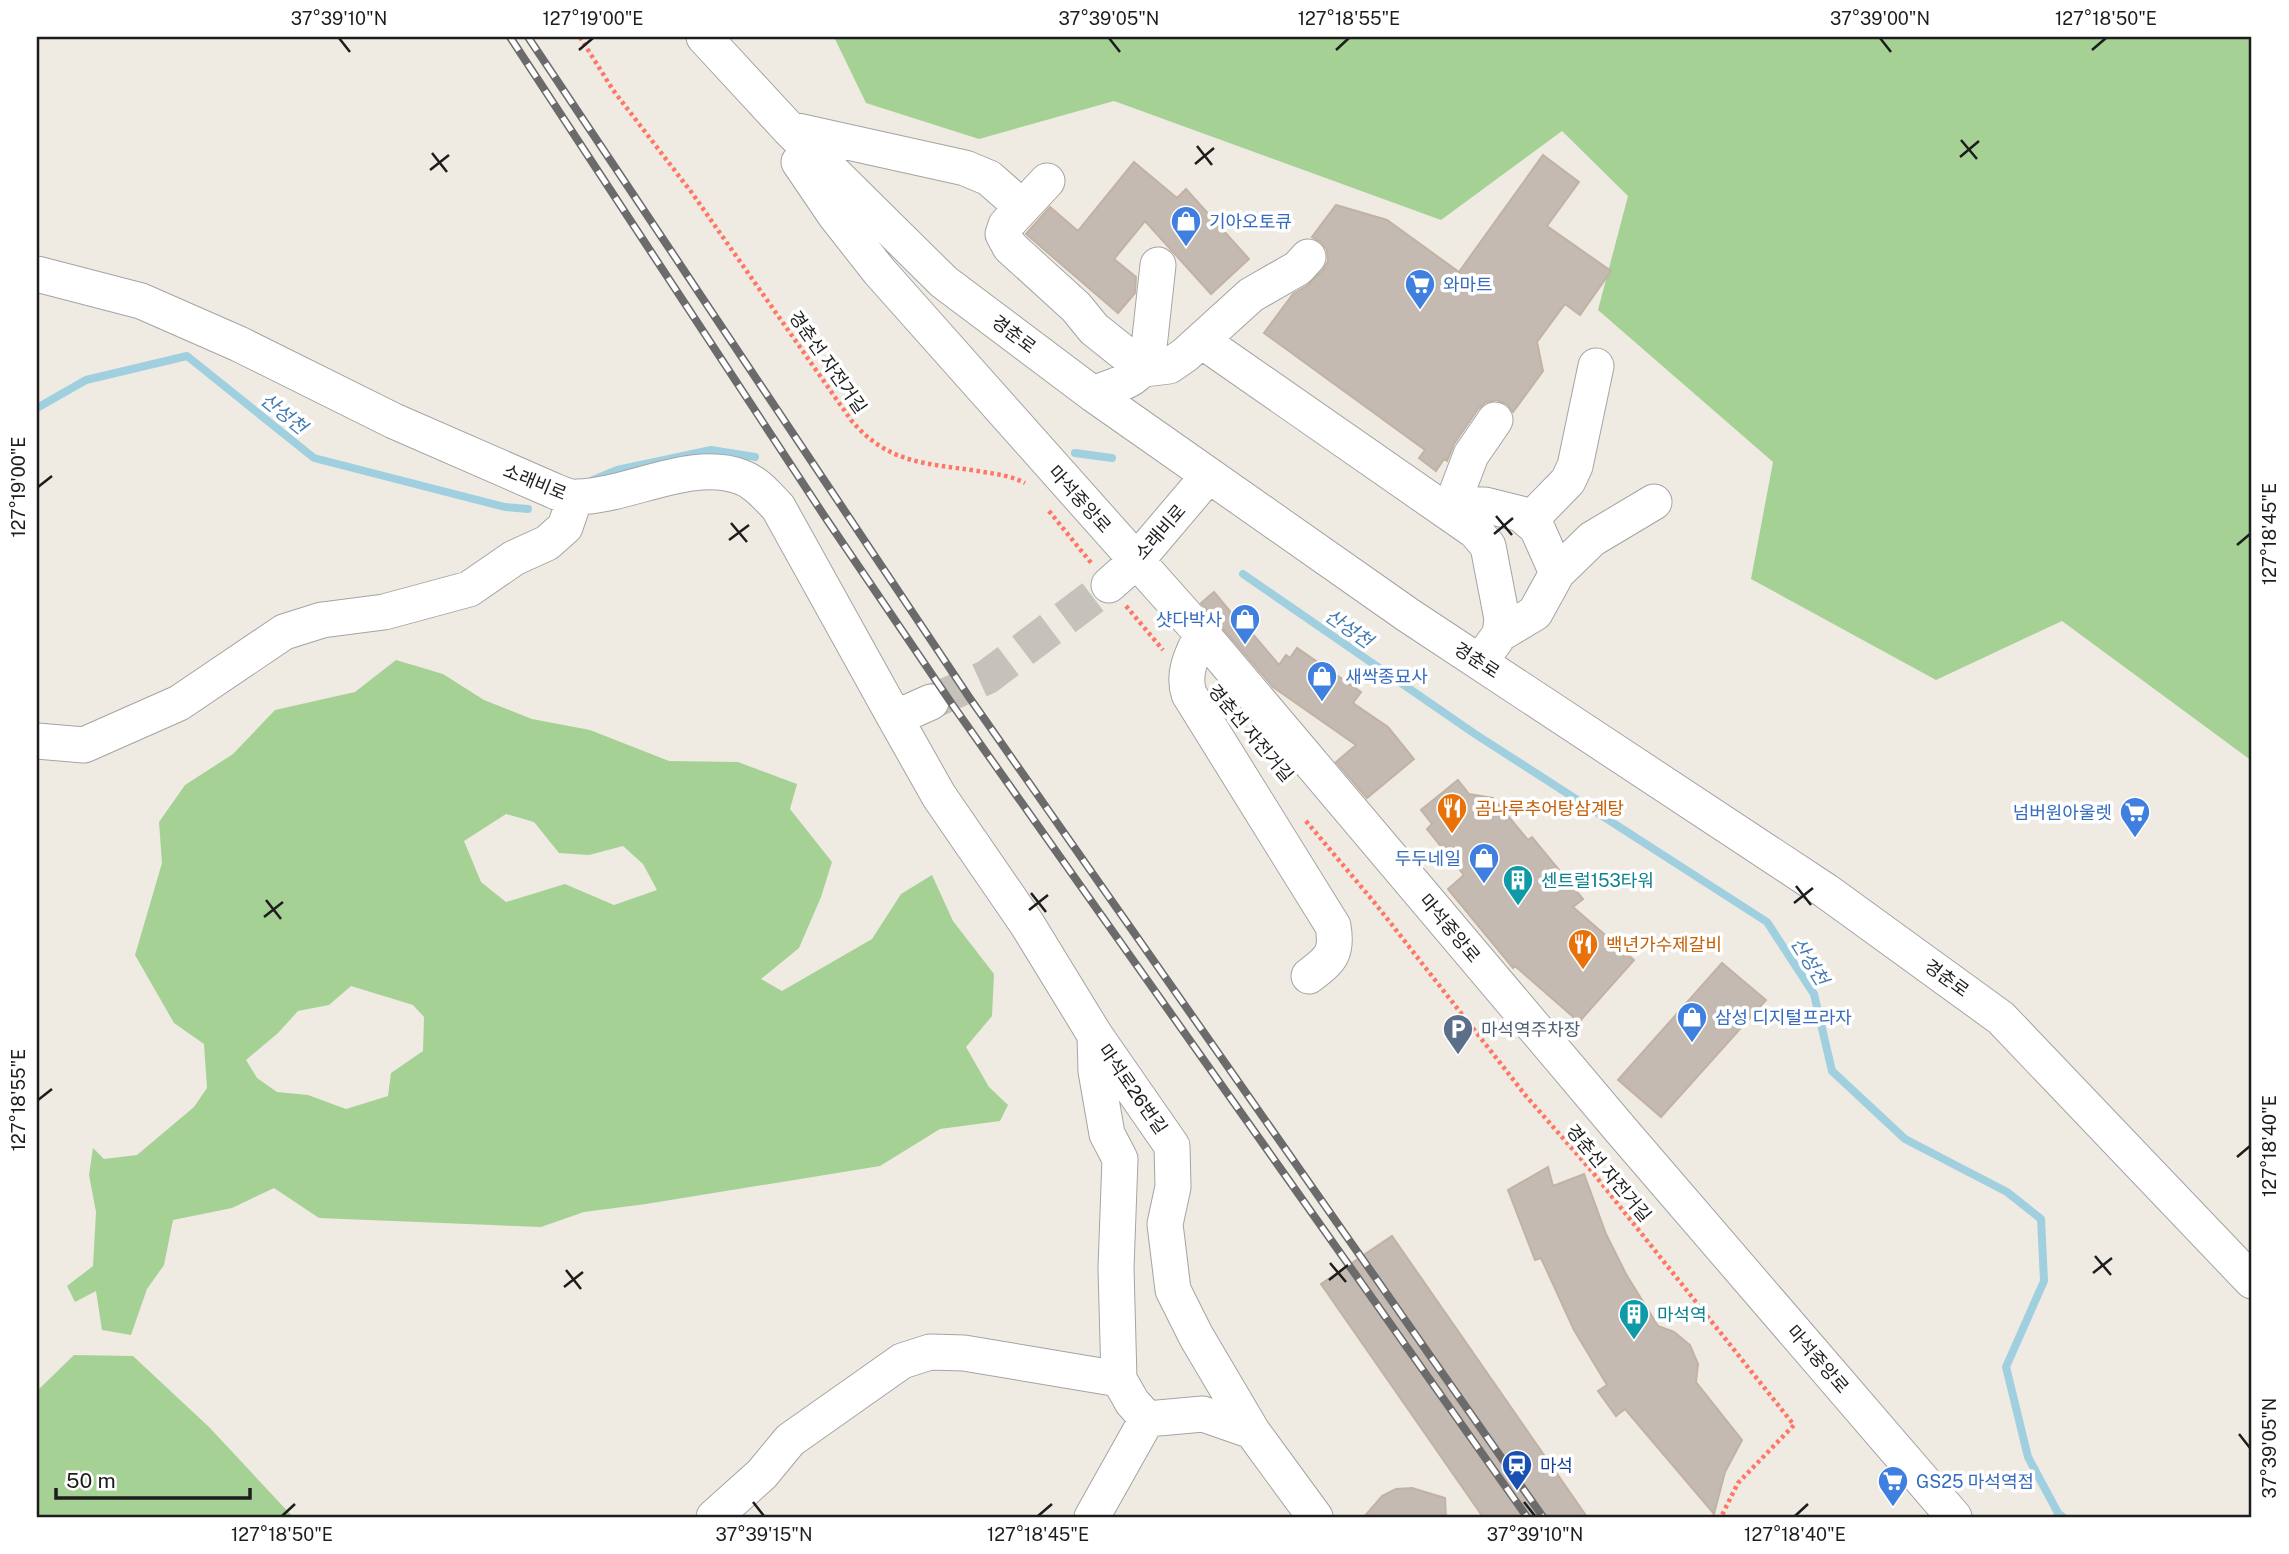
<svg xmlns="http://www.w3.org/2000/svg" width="2289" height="1554" viewBox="0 0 2289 1554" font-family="'Public Sans','Noto Sans KR',sans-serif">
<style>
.forest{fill:#a5d195;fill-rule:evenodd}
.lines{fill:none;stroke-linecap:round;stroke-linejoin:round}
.stream{stroke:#a0d0e0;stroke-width:8}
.building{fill:#c4bab2;stroke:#c2b2a4;stroke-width:2}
.minor-tunnel{stroke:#c5c2bb;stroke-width:35;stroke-dasharray:35 18;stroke-linecap:butt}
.minor-casing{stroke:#a4a4a4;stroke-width:37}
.path{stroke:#ff7764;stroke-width:4.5;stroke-dasharray:3.5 3.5;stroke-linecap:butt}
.minor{stroke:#fff;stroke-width:35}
.rail-casing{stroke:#6b6b6b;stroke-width:8}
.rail{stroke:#fff;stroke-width:5;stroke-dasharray:16;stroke-linecap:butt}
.ticks{fill:none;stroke:#1d1d1d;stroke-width:2.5}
.labels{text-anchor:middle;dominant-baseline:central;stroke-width:7;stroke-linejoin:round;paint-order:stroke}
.shop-label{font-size:18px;fill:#366cbe;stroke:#fff;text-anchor:start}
.street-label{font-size:18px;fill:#1d1d1d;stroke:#fff}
.food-label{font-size:18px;fill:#c56008;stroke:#fff;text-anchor:start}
.culture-label{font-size:18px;fill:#0d838f;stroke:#fff;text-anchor:start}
.service-label{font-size:18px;fill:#4e5e75;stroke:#fff;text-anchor:start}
.transit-label{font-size:18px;fill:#164399;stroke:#fff;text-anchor:start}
.water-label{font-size:19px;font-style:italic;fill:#4479b3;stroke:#fff}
.neatline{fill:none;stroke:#1d1d1d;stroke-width:2.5}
.ticks-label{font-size:18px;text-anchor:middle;fill:#1d1d1d}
</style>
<rect width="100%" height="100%" fill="#efebe3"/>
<!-- forest -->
<path class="forest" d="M834 37H2252V761L2062 621 1936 680 1751 579 1773 462 1598 310 1628 196 1562 131 1441 220 1114 101 979 139 866 103Z
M396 660 443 674 484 700 532 719 590 730 669 761 738 762 797 784 790 809 832 862 821 897 799 948 761 979 782 991 872 939 901 894 932 875 953 921 994 974 992 1016 966 1047 989 1087 1008 1105 1000 1121 940 1129 880 1166 646 1204 584 1212 541 1227 319 1218 274 1188 232 1208 173 1220 164 1265 147 1289 131 1335 102 1330 96 1291 75 1302 67 1286 93 1266 96 1212 89 1175 93 1148 104 1159 137 1155 194 1107 207 1088 204 1044 174 1023 135 955 162 863 159 822 185 785 233 754 275 710 355 692ZM506 814 534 822 559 853 589 855 623 846 643 864 657 890 614 905 565 884 506 902 481 882 464 841ZM351 986 413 1005 424 1017 423 1051 391 1073 388 1096 346 1109 308 1095 277 1092 257 1078 246 1060 278 1033 298 1011 329 1005Z
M74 1355 133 1356 209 1427 293 1517H37V1391Z"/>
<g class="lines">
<!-- stream -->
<path class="stream" d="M37 408 86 380 187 356 314 458 505 507 528 509
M1075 453 1112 458
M593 480 617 470 711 450 755 457
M1243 574 1475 734 1767 922 1814 994 1832 1071 1905 1139 2007 1192 2041 1219 2044 1281 2006 1367 2028 1457 2058 1513 2063 1517"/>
</g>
<!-- building -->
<path class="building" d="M1543 155 1579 182 1547 226 1611 271 1580 315 1565 304 1537 342 1543 371 1513 412 1507 404 1497 400 1486 402 1478 409 1454 444 1447 461 1444 459 1436 471 1419 458 1425 450 1264 333 1293 294 1308 285 1323 270 1328 261 1327 250 1321 242 1312 237 1336 205 1387 220 1459 272Z
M1134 162 1177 198 1186 189 1249 259 1211 294 1145 221 1114 259 1136 277 1135 293 1118 313 1026 234 1050 207 1078 231Z
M1214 592 1233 615 1235 613 1279 665 1286 655 1290 658 1297 648 1361 692 1353 703 1388 727 1414 759 1367 798 1336 762 1356 745 1273 687 1201 603Z
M1458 780 1469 794 1493 798 1528 840 1532 837 1583 899 1573 907 1634 960 1579 1022 1515 966 1513 968 1448 889 1464 875 1427 829 1432 824 1421 810Z
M1722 963 1766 1000 1661 1117 1618 1080Z
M1548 1167 1553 1186 1584 1174 1606 1234 1626 1274 1658 1326 1674 1332 1690 1345 1698 1364 1696 1382 1742 1440 1725 1472 1714 1514 1625 1409 1616 1416 1598 1391 1607 1385 1574 1330 1541 1258 1535 1260 1508 1190Z
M1392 1236 1587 1517H1483L1321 1284Z
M1412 1488 1445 1498 1446 1517H1364L1382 1496 1396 1489Z"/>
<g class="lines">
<!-- minor-tunnel -->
<path class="minor-tunnel" d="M931 702 987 677 1109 585"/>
<!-- minor casing -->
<g class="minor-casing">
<path id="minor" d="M704 37 789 129 944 282 1093 394 1408 615 1826 891 2001 1018 2252 1281
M789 129 965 168 989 178 1022 207
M799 162 835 215 879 271 1202 634 1621 1130 1954 1517
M1047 181 1006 225 1003 234 1010 247 1076 307 1094 329 1144 369 1169 366 1185 355 1251 295 1298 268 1308 257
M37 274 141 301 239 344 394 421 552 490C559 493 569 498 577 497 629 496 692 458 741 477 756 482 767 496 778 507L895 718 931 702
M1202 341 1475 531 1488 546 1502 619 1500 634 1480 662
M1093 394C1117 384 1140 382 1148 356L1158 265
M1449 513 1471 505H1485L1521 514 1537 528 1557 573
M1449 513 1471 455 1495 420
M1530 520 1568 481 1575 466 1596 366
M1109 585 1136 561 1208 476
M1202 634C1193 653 1182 672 1189 694L1333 926C1338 954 1330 960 1309 976
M1500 634 1535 613 1557 573 1592 539 1654 502
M895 718 939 796 1027 924 1095 1035 1172 1146 1173 1187 1165 1224 1173 1290 1196 1336 1252 1431 1315 1517
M37 741 84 745 179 703 284 632 322 620 384 612 469 589 514 558 547 543 565 527 575 498
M1095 1035 1096 1071 1107 1134 1120 1159 1116 1268 1119 1379 1132 1402 1147 1419 1203 1414 1252 1431
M714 1517 762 1474 790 1440 902 1361 930 1352 964 1353 1119 1379
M1092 1517 1147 1419"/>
</g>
<!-- path -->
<path class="path" d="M580 37 613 90 692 193 851 420C888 464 925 463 978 471 994 474 1010 475 1025 483
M1049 511 1092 564
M1126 606 1163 650
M1306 821 1374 902 1526 1096 1590 1169 1794 1425 1738 1483 1721 1517"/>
<!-- minor -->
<use href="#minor" class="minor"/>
<!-- rail casing -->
<g class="rail-casing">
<path id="rail" d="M510 37 825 517 954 707 1527 1517
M528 37 969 697 1543 1517"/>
</g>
<!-- rail -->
<use href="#rail" class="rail"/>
</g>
<!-- ticks -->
<path class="ticks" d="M339 38 350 52M1109 38 1120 52M1880 38 1891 52M579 50 593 38M1336 50 1349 38M2092 50 2106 38M1961 140 1977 159M1197 146 1212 165M432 153 447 172M1960 157 1979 141M1195 164 1214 148M430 170 449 155M38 487 52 476M1496 516 1512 535M731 523 747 542M1494 534 1513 518M729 540 749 525M2237 545 2250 534M1796 886 1811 905M1031 893 1046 912M266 900 281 919M1794 903 1813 888M1029 910 1048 895M264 917 283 902M38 1100 52 1089M2237 1157 2250 1146M2095 1256 2111 1275M1330 1263 1346 1282M566 1270 581 1289M2093 1273 2112 1258M1329 1280 1348 1265M564 1287 583 1272M2239 1434 2250 1448M753 1502 764 1516M1524 1502 1535 1516M282 1516 295 1504M1038 1516 1052 1504M1795 1516 1808 1504"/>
<!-- icons -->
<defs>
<g id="shop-pin" transform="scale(1.575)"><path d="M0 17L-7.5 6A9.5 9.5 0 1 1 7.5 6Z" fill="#3f7fe0" stroke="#fff"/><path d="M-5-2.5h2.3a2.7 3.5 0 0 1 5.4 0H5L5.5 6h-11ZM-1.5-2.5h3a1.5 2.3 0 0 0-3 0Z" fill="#fff"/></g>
<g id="supermarket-pin" transform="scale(1.575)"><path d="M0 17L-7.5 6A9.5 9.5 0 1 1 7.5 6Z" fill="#3f7fe0" stroke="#fff"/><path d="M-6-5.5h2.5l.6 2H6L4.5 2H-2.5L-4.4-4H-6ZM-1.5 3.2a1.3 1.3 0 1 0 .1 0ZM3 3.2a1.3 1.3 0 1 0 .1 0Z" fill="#fff"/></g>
<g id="restaurant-pin" transform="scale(1.575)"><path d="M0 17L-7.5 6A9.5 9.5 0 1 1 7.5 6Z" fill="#e8710a" stroke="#fff"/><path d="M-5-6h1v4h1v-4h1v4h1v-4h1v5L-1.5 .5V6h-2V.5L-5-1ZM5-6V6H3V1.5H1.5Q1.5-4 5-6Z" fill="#fff"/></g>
<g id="building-pin" transform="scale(1.575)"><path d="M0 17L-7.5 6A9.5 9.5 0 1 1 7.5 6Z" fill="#0f9aa8" stroke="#fff"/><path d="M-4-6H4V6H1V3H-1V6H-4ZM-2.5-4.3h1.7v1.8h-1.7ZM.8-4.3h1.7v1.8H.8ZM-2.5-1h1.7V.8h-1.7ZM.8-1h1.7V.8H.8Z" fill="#fff"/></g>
<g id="parking-pin" transform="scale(1.575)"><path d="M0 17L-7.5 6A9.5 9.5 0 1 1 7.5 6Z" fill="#5c6f8a" stroke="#fff"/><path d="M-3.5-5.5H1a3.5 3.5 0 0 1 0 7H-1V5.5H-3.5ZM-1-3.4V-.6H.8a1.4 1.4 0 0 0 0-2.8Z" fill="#fff"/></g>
<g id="station-pin" transform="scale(1.575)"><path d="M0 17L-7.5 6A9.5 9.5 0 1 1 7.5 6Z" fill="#1a4fb4" stroke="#fff"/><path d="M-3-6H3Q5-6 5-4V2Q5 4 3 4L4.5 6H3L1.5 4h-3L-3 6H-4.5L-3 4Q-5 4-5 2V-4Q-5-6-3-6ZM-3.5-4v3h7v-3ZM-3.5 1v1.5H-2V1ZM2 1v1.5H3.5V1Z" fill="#fff"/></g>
</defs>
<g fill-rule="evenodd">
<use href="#shop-pin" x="1186" y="221"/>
<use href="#supermarket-pin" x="1420" y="284"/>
<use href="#shop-pin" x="1245" y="619"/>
<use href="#shop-pin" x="1322" y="676"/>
<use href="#restaurant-pin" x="1452" y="808"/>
<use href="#supermarket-pin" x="2135" y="812"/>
<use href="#shop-pin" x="1484" y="858"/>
<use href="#building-pin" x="1518" y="880"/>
<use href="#restaurant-pin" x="1583" y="944"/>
<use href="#shop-pin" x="1692" y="1017"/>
<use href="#parking-pin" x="1458" y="1029"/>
<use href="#building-pin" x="1634" y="1314"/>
<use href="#station-pin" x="1517" y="1465"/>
<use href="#supermarket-pin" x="1893" y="1481"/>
</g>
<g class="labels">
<!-- shop labels -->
<g class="shop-label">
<text x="1209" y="221">기아오토큐</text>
<text x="1443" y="284">와마트</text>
<text x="1222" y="619" text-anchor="end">샷다박사</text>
<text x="1345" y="676">새싹종묘사</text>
<text x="2112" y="812" text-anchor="end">넘버원아울렛</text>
<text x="1461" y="858" text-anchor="end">두두네일</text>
<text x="1715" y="1017">삼성 디지털프라자</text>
<text x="1916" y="1481">GS25 마석역점</text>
</g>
<!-- street labels -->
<g class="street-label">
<text transform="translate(1014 334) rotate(37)">경춘로</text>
<text transform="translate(828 362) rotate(55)">경춘선 자전거길</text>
<text transform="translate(535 482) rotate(22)">소래비로</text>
<text transform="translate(1080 499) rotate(48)">마석중앙로</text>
<text transform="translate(1160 532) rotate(-49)">소래비로</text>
<text transform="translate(1477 660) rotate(33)">경춘로</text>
<text transform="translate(1251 733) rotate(50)">경춘선 자전거길</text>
<text transform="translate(1450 928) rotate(50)">마석중앙로</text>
<text transform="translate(1947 978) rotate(36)">경춘로</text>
<text transform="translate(1133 1089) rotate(55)">마석로26번길</text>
<text transform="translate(1609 1173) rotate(50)">경춘선 자전거길</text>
<text transform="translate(1818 1359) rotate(49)">마석중앙로</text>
</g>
<!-- food labels -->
<g class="food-label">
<text x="1475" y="808">곰나루추어탕삼계탕</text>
<text x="1606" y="944">백년가수제갈비</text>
</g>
<!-- culture labels -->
<g class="culture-label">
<text x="1541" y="880">센트럴153타워</text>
<text x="1657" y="1314">마석역</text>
</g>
<!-- service labels -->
<g class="service-label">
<text x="1481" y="1029">마석역주차장</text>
</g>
<!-- transit labels -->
<g class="transit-label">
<text x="1540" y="1465">마석</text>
</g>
<!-- water labels -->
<g class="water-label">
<text transform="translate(284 413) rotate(39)">산성천</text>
<text transform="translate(1349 628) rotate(35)">산성천</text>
<text transform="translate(1810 961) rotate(58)">산성천</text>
</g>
</g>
<!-- border -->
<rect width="2289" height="1554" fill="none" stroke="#ffffff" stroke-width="77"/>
<!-- scale -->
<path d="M56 1488v10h194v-10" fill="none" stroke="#1d1d1d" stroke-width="3.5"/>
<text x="66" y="1488" font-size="21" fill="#1d1d1d" stroke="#ffffff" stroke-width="5" paint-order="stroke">50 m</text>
<rect x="38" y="38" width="2212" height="1478" class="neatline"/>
<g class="ticks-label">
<text x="339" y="25">37°39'10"N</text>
<text x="593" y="25">127°19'00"E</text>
<text x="1109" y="25">37°39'05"N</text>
<text x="1349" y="25">127°18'55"E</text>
<text x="1880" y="25">37°39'00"N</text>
<text x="2106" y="25">127°18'50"E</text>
<text transform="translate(19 487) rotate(-90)" y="6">127°19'00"E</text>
<text transform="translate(2270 534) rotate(-90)" y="6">127°18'45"E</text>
<text transform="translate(19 1100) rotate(-90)" y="6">127°18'55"E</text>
<text transform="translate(2270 1146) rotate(-90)" y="6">127°18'40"E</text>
<text transform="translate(2270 1448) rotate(-90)" y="6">37°39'05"N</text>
<text x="282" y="1541">127°18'50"E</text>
<text x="764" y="1541">37°39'15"N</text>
<text x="1038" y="1541">127°18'45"E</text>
<text x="1535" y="1541">37°39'10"N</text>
<text x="1795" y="1541">127°18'40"E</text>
</g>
</svg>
